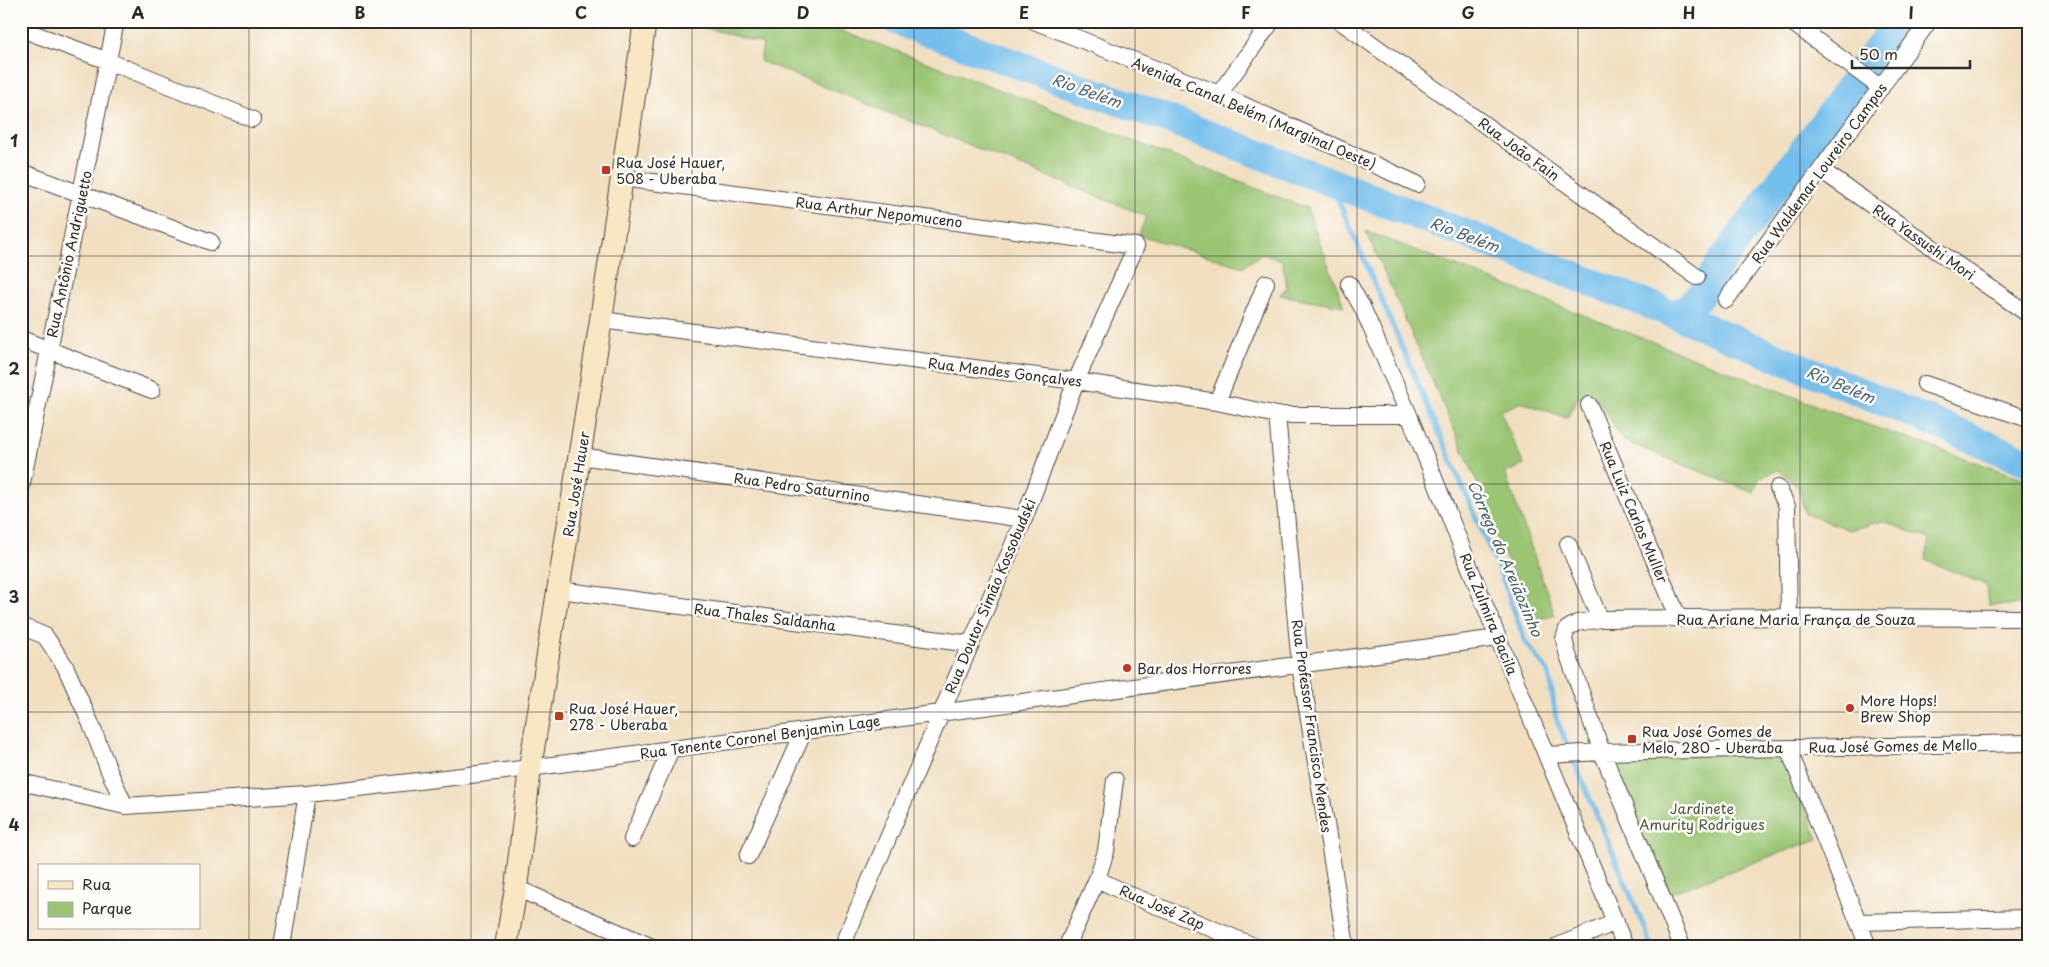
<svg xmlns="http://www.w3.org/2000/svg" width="2049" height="967" viewBox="0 0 2049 967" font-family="'Playpen Sans',sans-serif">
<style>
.green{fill:#9ac673;stroke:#62784f}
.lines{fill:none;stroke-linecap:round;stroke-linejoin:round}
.stream{stroke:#73bfed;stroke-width:5}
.river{stroke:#73bfed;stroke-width:29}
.street-casing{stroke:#494641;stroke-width:18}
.secondary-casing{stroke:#494641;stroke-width:24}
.street{stroke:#fff;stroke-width:16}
.secondary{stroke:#f9e7c3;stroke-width:22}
.grid{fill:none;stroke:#2b2b2b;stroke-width:1;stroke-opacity:0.55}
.poi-dot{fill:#c8321e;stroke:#fdfcf7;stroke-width:2}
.labels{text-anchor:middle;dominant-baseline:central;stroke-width:5;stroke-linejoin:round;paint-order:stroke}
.street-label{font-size:14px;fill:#2b2b2b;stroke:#fdfcf7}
.poi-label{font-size:14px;fill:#2b2b2b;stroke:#fdfcf7;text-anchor:start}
.park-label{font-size:14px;fill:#4c5a41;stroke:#fdfcf7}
.water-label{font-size:15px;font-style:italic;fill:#445f6f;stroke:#fdfcf7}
.neatline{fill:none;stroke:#2b2b2b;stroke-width:2}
.grid-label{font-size:16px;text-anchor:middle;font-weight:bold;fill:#2b2b2b}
</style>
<rect width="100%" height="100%" fill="#fdfcf7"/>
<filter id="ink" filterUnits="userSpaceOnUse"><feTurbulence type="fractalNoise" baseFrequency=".02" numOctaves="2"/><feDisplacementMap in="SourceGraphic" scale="10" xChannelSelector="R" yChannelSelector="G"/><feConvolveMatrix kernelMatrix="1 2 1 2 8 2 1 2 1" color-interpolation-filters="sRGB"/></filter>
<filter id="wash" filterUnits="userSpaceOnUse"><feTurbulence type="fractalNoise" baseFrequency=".0096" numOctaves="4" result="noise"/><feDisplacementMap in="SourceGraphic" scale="20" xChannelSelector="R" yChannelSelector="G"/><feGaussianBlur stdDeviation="1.12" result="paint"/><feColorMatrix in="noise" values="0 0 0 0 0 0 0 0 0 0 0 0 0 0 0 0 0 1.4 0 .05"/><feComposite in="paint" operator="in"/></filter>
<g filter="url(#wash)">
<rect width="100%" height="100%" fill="#f1dfc0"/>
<!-- green -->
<path class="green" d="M682 21H810L870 41 1027 100 1307 208 1344 306 1280 295 1287 287 1282 260 1261 254 1243 267 1139 235 1146 216 760 61 763 44Z
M1366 231 1854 420 2028 480V605H1988L1986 585 1925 560 1929 539 1883 521 1849 530 1805 513 1798 486 1779 470 1759 478 1754 493 1622 440 1601 403 1578 397 1567 418 1522 402 1500 411 1524 465 1505 473 1555 615 1534 620 1496 536 1475 477Z
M1783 753 1818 839 1668 894 1610 756Z"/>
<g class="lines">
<!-- stream -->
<path class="stream" d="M1330 181 1501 575 1525 641 1549 673 1556 718 1652 946"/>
<!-- river -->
<path class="river" d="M897 21 1154 114 1676 315 2028 462
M1676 315C1700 302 1705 288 1719 265L1898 21"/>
</g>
</g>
<g filter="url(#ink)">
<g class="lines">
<!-- street casing -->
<g class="street-casing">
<path id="street" d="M1034 21 1219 94 1417 184
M1340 21 1697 277
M1790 21 1881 88
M21 29 108 61 252 119
M1219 94 1272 21
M1821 170 2028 314
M21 172 211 242
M622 178 1136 246 1076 381 1024 519 842 946
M1349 284 1363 309 1409 415 1498 638 1625 946
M1726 300 1929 21
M601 320 1076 381 1217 402 1277 415H1409
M21 339 152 390
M1925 384 2028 419
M1217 402 1266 283
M1589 405 1679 619
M1277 415 1300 665 1346 946
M580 456 1024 519
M21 488 116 21
M1778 488 1787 506 1789 617
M1568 544 1600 619
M559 590 971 644
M21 626 45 636 65 666 90 722 110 773 125 806
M1788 748 1868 946
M1547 755 1602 752 2028 743
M21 782 125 806 307 794 530 768 1498 638
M632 839 671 749
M748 856 804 731
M1097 879 1128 894 1254 946
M516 888 650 946
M1858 922 2028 918
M282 946 307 794
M1067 946 1097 879 1106 851 1115 780
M1558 946 1616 922
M1682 946 1602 752 1567 652 1564 639 1567 629 1577 623 1600 619 1789 617 2028 618"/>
</g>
<!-- secondary casing -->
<g class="secondary-casing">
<path id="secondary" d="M506 946 516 888 530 768 601 320 645 21"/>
</g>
<!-- street -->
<use href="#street" class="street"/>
<!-- secondary -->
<use href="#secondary" class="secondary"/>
</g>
</g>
<!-- grid -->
<path class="grid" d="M249 21V946M471 21V946M692 21V946M914 21V946M1135 21V946M1357 21V946M1578 21V946M1800 21V946M21 256H2028M21 484H2028M21 712H2028"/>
<!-- markers -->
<g class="poi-dot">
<rect x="601" y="165" width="10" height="10" rx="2.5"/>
<circle cx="1127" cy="668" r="5"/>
<circle cx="1850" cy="708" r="5"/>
<rect x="554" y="711" width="10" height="10" rx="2.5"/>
<rect x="1627" y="734" width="10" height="10" rx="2.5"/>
</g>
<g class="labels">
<!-- street labels -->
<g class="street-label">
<text transform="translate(1254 113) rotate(23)">Avenida Canal Belém (Marginal Oeste)</text>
<text transform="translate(1519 149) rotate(36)">Rua João Fain</text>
<text transform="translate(1819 173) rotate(-54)">Rua Waldemar Loureiro Campos</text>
<text transform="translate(879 212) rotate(7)">Rua Arthur Nepomuceno</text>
<text transform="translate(1924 242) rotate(35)">Rua Yassushi Mori</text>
<text transform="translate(69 254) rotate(-78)">Rua Antônio Andriguetto</text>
<text transform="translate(1005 372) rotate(7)">Rua Mendes Gonçalves</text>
<text transform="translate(576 484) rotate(-81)">Rua José Hauer</text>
<text transform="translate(802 487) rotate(8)">Rua Pedro Saturnino</text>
<text transform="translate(1634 512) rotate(67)">Rua Luiz Carlos Muller</text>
<text transform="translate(990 596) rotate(-67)">Rua Doutor Simão Kossobudski</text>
<text transform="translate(1489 614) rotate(68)">Rua Zulmira Bacila</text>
<text transform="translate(765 617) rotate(7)">Rua Thales Saldanha</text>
<text x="1796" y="619">Rua Ariane Maria França de Souza</text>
<text transform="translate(1312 726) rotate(82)">Rua Professor Francisco Mendes</text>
<text transform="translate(760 737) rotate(-8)">Rua Tenente Coronel Benjamin Lage</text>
<text transform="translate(1893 746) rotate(-1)">Rua José Gomes de Mello</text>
<text transform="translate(1162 907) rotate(23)">Rua José Zap</text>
</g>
<!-- poi labels -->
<g class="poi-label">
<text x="616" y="162">Rua José Hauer,<tspan x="616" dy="16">508 - Uberaba</tspan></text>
<text x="1137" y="668">Bar dos Horrores</text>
<text x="1860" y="700">More Hops!<tspan x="1860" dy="16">Brew Shop</tspan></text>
<text x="569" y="708">Rua José Hauer,<tspan x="569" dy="16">278 - Uberaba</tspan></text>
<text x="1642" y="731">Rua José Gomes de<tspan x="1642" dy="16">Melo, 280 - Uberaba</tspan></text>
</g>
<!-- park labels -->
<g class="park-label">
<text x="1702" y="808">Jardinete<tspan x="1702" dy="16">Amurity Rodrigues</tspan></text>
</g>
<!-- water labels -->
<g class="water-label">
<text transform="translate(1087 90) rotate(20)">Rio Belém</text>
<text transform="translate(1465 234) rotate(21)">Rio Belém</text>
<text transform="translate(1841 384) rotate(23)">Rio Belém</text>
<text transform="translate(1506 558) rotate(67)">Córrego do Areiãozinho</text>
</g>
</g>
<!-- margin -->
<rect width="2049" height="967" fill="none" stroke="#fdfcf7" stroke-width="55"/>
<!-- legend -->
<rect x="38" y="864" width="162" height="65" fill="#fdfcf7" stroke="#a9a8a5"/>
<rect x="48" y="881" width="25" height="8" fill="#f9e7c3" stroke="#a9a8a5"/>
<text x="82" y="890" font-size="15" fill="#2b2b2b">Rua</text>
<rect x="48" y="902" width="25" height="15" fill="#9ac673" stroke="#a9a8a5"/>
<text x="82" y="914" font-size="15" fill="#2b2b2b">Parque</text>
<!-- scale -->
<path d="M1852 60v8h118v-8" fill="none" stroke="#2b2b2b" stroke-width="2.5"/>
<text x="1859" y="60" font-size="15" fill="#2b2b2b" stroke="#fdfcf7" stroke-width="4" paint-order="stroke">50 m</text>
<rect x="28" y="28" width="1994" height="912" class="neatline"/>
<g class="grid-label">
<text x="138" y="19">A</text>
<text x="360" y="19">B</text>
<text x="581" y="19">C</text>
<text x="803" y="19">D</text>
<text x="1024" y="19">E</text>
<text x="1246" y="19">F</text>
<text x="1468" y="19">G</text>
<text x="1689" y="19">H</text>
<text x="1911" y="19">I</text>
<text x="14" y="147">1</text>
<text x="14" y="375">2</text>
<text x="14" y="603">3</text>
<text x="14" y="831">4</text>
</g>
</svg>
